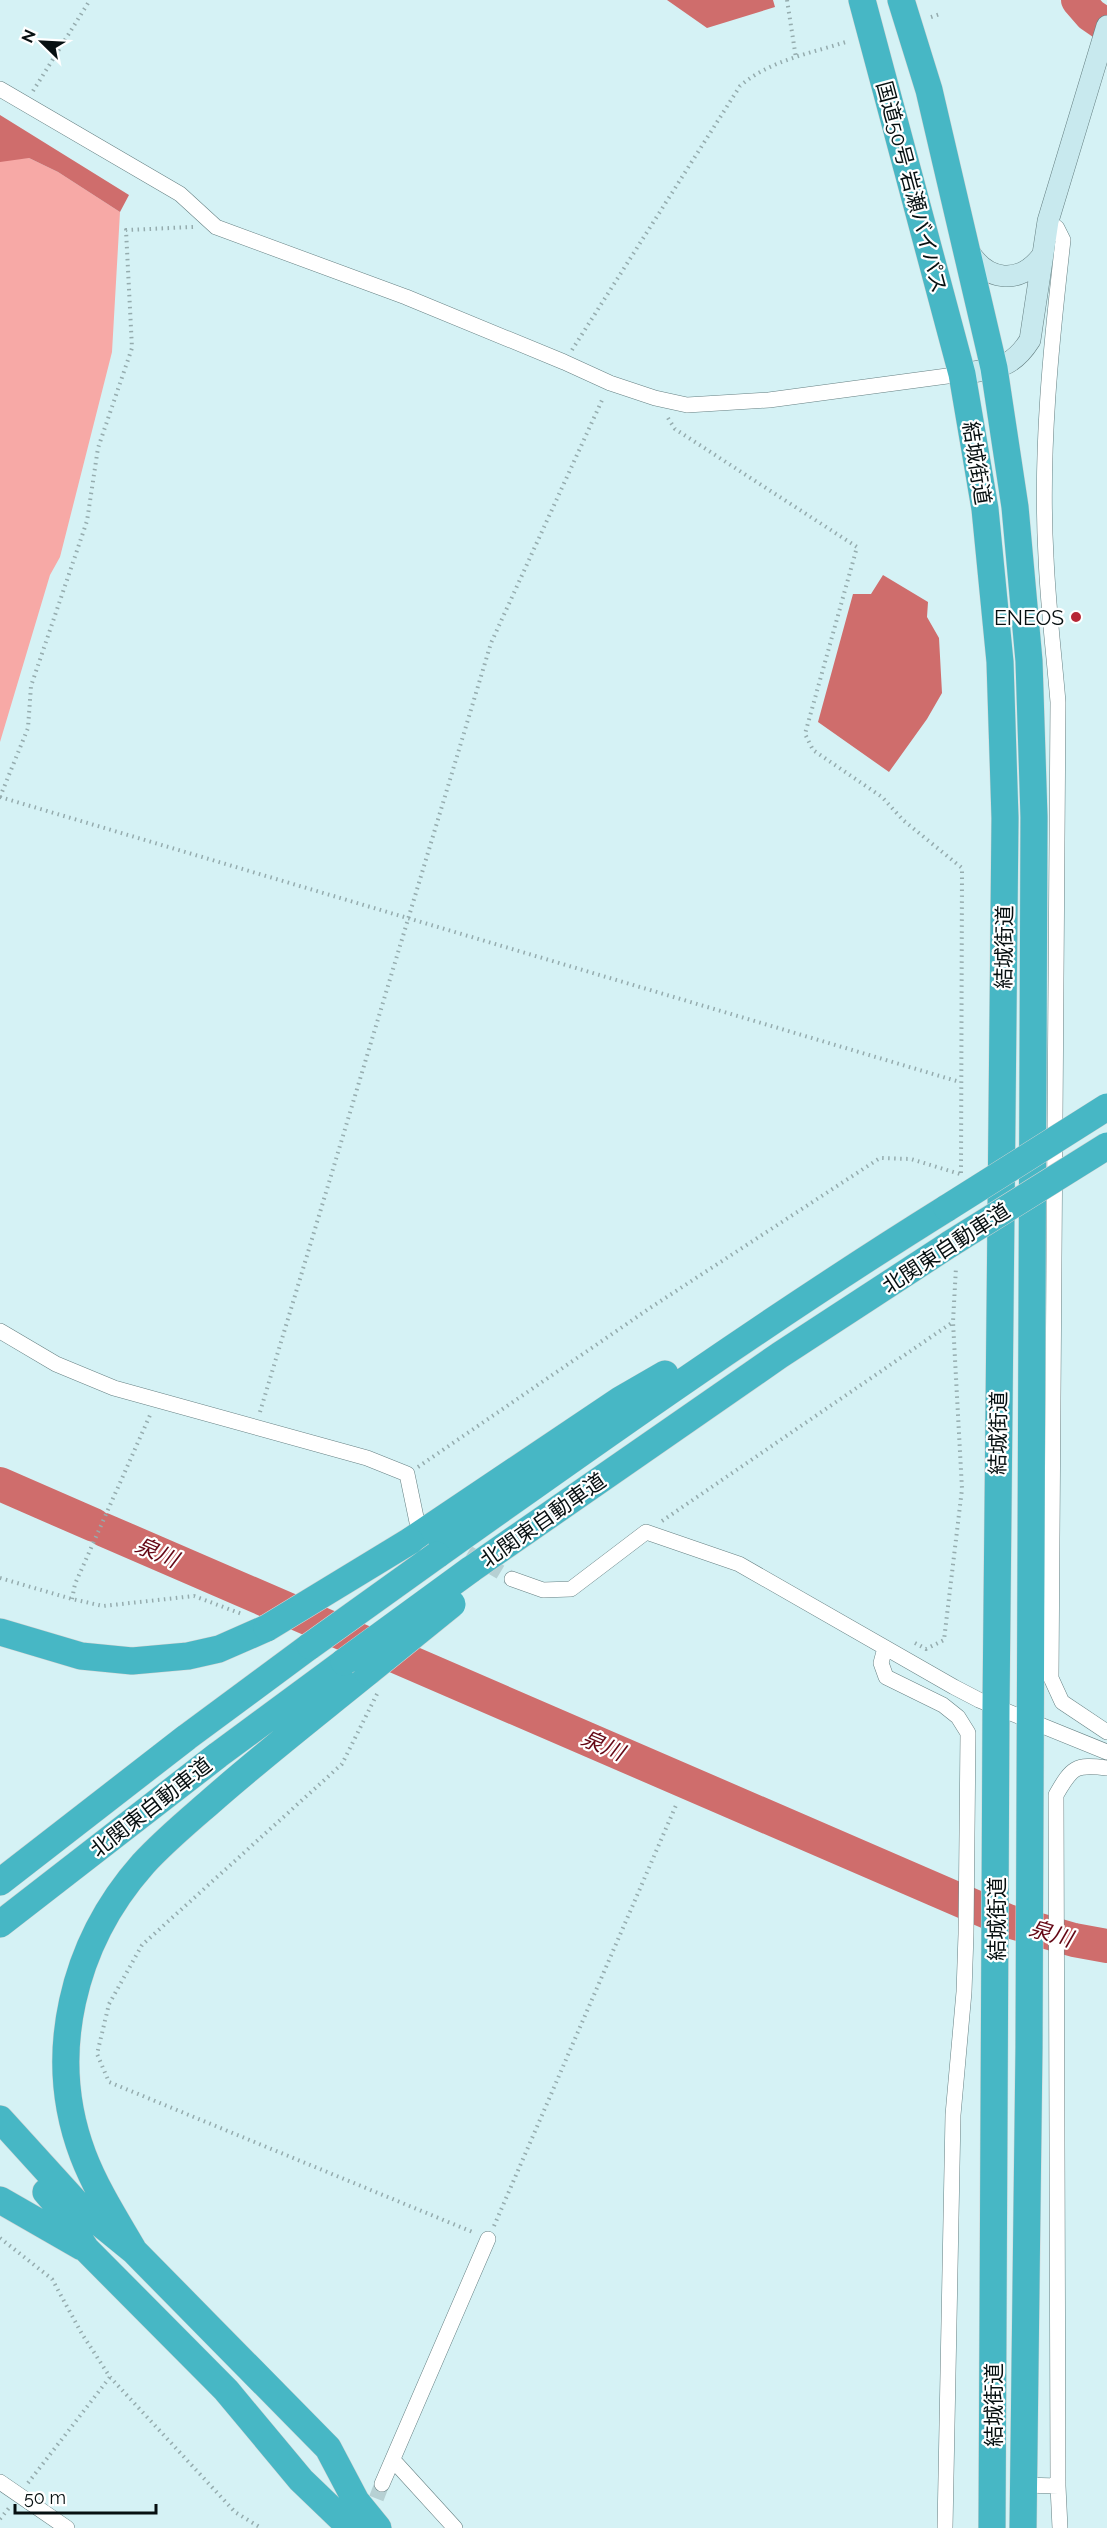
<svg xmlns="http://www.w3.org/2000/svg" width="1107" height="2528" viewBox="0 0 1107 2528" font-family="Raleway,'Noto Sans JP',sans-serif">
<style>
.green{fill:#f7a9a6}
.water{fill:#cf6d6c}
.lines{fill:none;stroke-linecap:round;stroke-linejoin:round}
.river{stroke:#cf6d6c;stroke-width:34}
.street-tunnel{stroke:#b6d0d3;stroke-width:15;stroke-dasharray:15 8;stroke-linecap:butt}
.street-casing{stroke:#668083;stroke-width:16}
.secondary-casing{stroke:#668083;stroke-width:22}
.highway-casing{stroke:#d2d4d4;stroke-width:28}
.path{stroke:#95acae;stroke-width:4;stroke-dasharray:1.5 4.5;stroke-linecap:butt}
.street{stroke:#fff;stroke-width:15}
.secondary{stroke:#c8e9ee;stroke-width:21}
.highway{stroke:#47b7c5;stroke-width:27}
.highway-bridge-casing{stroke:#d2d4d4;stroke-width:28;stroke-linecap:butt}
.highway-bridge{stroke:#47b7c5;stroke-width:27}
.poi-dot{fill:#b72635;stroke:#fff;stroke-width:2}
.labels{text-anchor:middle;dominant-baseline:central;stroke-width:4.5;stroke-linejoin:round;paint-order:stroke}
.street-label{font-size:21px;fill:#071011;stroke:#fff}
.poi-label{font-size:21px;fill:#071011;stroke:#fff;text-anchor:end}
.water-label{font-size:22px;font-style:italic;fill:#640614;stroke:#fff}
</style>
<rect width="100%" height="100%" fill="#d5f2f5"/>
<!-- green -->
<path class="green" d="M29 158 58 172 120 212 112 352 60 557 50 575 0 742V159Z"/>
<!-- water -->
<path class="water" d="M667 0H773L775 7 707 28Z
M0 115 129 195 120 212 58 172 29 158 0 162Z
M883 575 928 602 927 617 939 638 942 693 927 719 889 772 818 722 853 594H871Z"/>
<g class="lines">
<!-- river -->
<path class="river" d="M1078 0 1091 15 1107 26
M0 1484 94 1525
M104 1530 1008 1921 1074 1940 1107 1946"/>
<!-- street-tunnel -->
<path class="street-tunnel" d="M448 1541 512 1579
M368 2520 382 2484"/>
<!-- street casing -->
<g class="street-casing">
<path id="street" d="M0 89 180 194 216 227 406 297 564 362 610 383 655 398 687 405 769 400 962 374
M1048 221 1057 228 1063 240C1051 345 1040 451 1046 557 1048 606 1054 654 1058 702L1051 1678 1062 1702 1107 1732
M0 1331 56 1364 114 1388 367 1458 407 1474 417 1522
M512 1579 543 1590 571 1589 646 1532 739 1564 954 1687 979 1700 1107 1752
M885 1648 881 1663 886 1677 943 1705 958 1717 968 1733 966 1934 964 1992 953 2115 945 2528
M393 2460 455 2528
M0 2482 67 2528
M382 2484 488 2239
M1023 2485 1058 2486
M1060 2528 1058 2486 1056 1795C1072 1767 1075 1764 1107 1768"/>
</g>
<!-- secondary casing -->
<g class="secondary-casing">
<path id="secondary" d="M968 250C986 281 1019 286 1042 256
M962 374C994 368 1011 370 1030 340L1048 221 1107 26"/>
</g>
<!-- highway casing -->
<g class="highway-casing">
<path id="highway" d="M862 0 962 374 985 509 1000 662 1005 818 996 1707 992 2528
M901 0 929 90 994 368 1015 507 1029 661 1034 817 1029 2047 1023 2528
M410 1541 620 1400 665 1374
M437 1555C604 1436 772 1317 947 1208
M470 1570 780 1355 950 1244
M0 1632 81 1656 132 1661 188 1656 219 1649 267 1628
M0 1882 187 1737 310 1646
M0 1924 218 1755 344 1662
M0 2119 80 2207 134 2251 328 2448 356 2501 378 2528
M46 2192 58 2206 86 2249 226 2390 301 2480 351 2528
M0 2200 82 2247
M134 2251C116 2220 96 2189 83 2155 45 2055 73 1943 143 1864 164 1841 187 1822 210 1802 261 1757 315 1715 368 1672"/>
</g>
<!-- path -->
<path class="path" d="M787 0 796 58
M931 17 940 14
M33 91 90 0
M572 350 740 86C770 60 812 53 849 41
M668 418 675 429 857 547 805 734 813 750 882 797 903 820 962 868 961 1173
M0 797 960 1082
M0 797 28 728 31 686 87 521 98 448 132 348 126 230 193 227
M260 1412 491 643 603 398
M418 1467 650 1308 880 1158 911 1159 960 1174
M662 1521 953 1322
M0 1578 72 1599 103 1606 194 1596 242 1614
M72 1599 75 1584 151 1413
M915 1643 926 1649 944 1640 962 1489 953 1322 956 1267
M377 1694 342 1764 142 1945 109 2004 97 2054 109 2082 475 2233
M494 2226 677 1803
M0 2238 52 2279 82 2334 110 2377 235 2512 261 2528
M28 2483 110 2377
M0 2519 9 2508"/>
<!-- street -->
<use href="#street" class="street"/>
<!-- secondary -->
<use href="#secondary" class="secondary"/>
<!-- highway -->
<use href="#highway" class="highway"/>
<!-- highway-bridge casing -->
<g class="highway-bridge-casing">
<path id="highway-bridge" d="M947 1208 1107 1107
M950 1244 1107 1146
M267 1628 410 1541
M310 1646 437 1555
M344 1662 470 1570
M368 1672 452 1604"/>
</g>
<!-- highway-bridge -->
<use href="#highway-bridge" class="highway-bridge"/>
</g>
<!-- markers -->
<circle class="poi-dot" cx="1076" cy="617" r="6"/>
<g class="labels">
<!-- street labels -->
<g class="street-label">
<text transform="translate(912 187) rotate(75)">国道50号 岩瀬バイパス</text>
<text transform="translate(977 463) rotate(81)">結城街道</text>
<text transform="translate(1004 947) rotate(-89)">結城街道</text>
<text transform="translate(946 1248) rotate(-33)">北関東自動車道</text>
<text transform="translate(998 1433) rotate(-89)">結城街道</text>
<text transform="translate(543 1520) rotate(-35)">北関東自動車道</text>
<text transform="translate(151 1807) rotate(-38)">北関東自動車道</text>
<text transform="translate(996 1919) rotate(-90)">結城街道</text>
<text transform="translate(993 2405) rotate(-90)">結城街道</text>
</g>
<!-- poi labels -->
<g class="poi-label">
<text x="1064" y="617">ENEOS</text>
</g>
<!-- water labels -->
<g class="water-label">
<text transform="translate(157 1552) rotate(23)">泉川</text>
<text transform="translate(603 1745) rotate(23)">泉川</text>
<text transform="translate(1051 1933) rotate(16)">泉川</text>
</g>
</g>
<!-- north arrow -->
<g transform="translate(42 42) rotate(294)" stroke="#ffffff" stroke-width="4.5" paint-order="stroke">
<path d="M0-4.5L10 22L0 15L-10 22Z" fill="#071011"/>
<text y="-9" font-size="16" font-weight="bold" text-anchor="middle" fill="#071011">N</text>
</g>
<!-- scale -->
<path d="M15 2504v9h141v-9" fill="none" stroke="#071011" stroke-width="3"/>
<text x="24" y="2504" font-size="18" fill="#071011" stroke="#ffffff" stroke-width="4.5" paint-order="stroke">50 m</text>
</svg>
